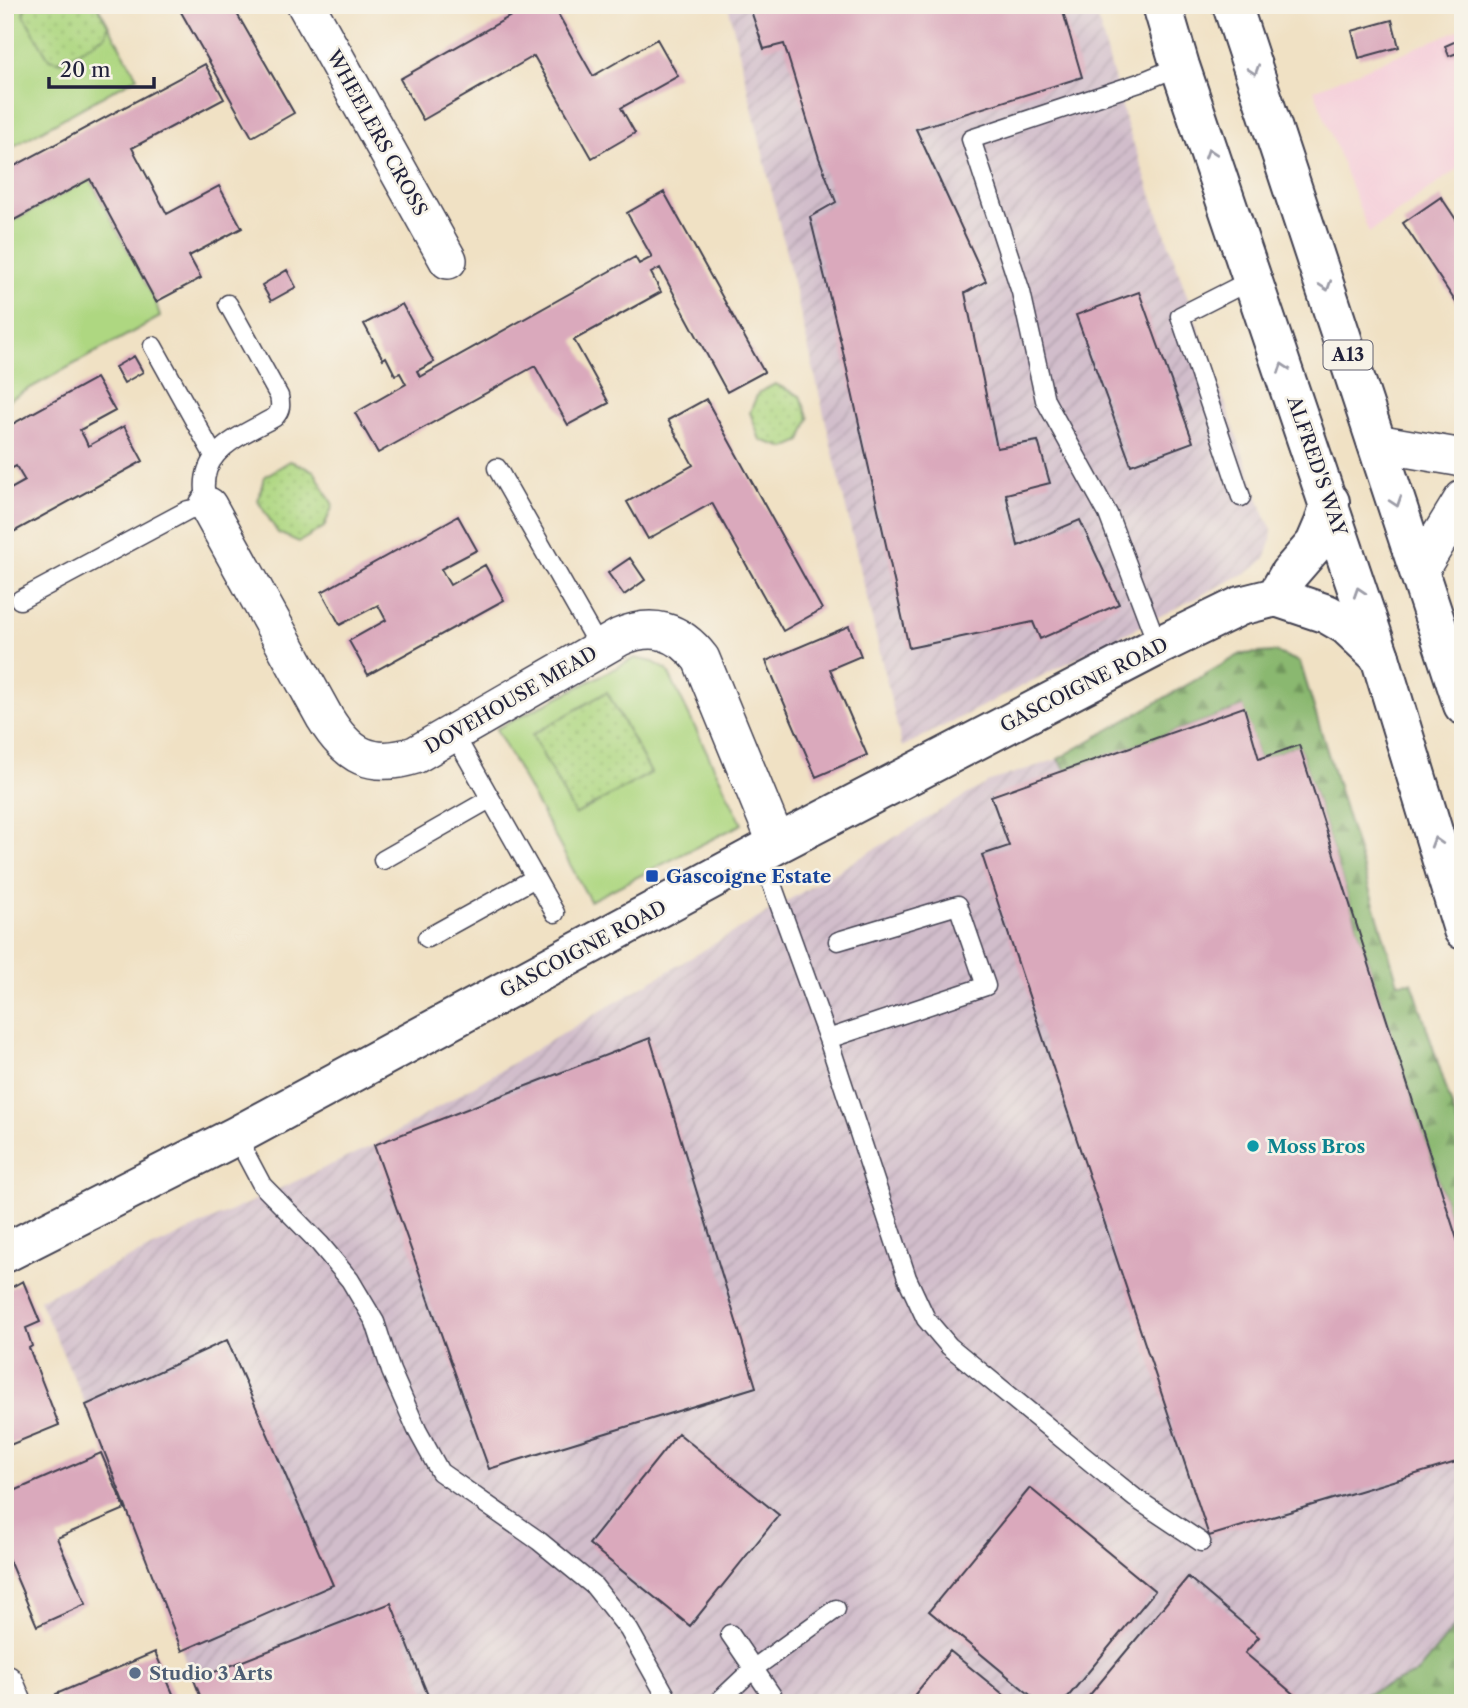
<svg xmlns="http://www.w3.org/2000/svg" width="1468" height="1708" viewBox="0 0 1468 1708" font-family="'Libre Caslon Text',serif">
<style>
.built{fill:#f5cfda}
.industrial{fill:url(#industrial-furrows)}
.green{fill:#aed781;stroke:#687c5e;stroke-width:2}
.forest{fill:url(#forest-firs);stroke:#566d55;stroke-width:2}
.park{fill:url(#park-dots);stroke:#687c5e;stroke-width:2}
.building{fill:#daa9bc}
.lines{fill:none;stroke-linecap:round;stroke-linejoin:round}
.lane-casing{stroke:#413f50;stroke-width:21}
.street-casing{stroke:#413f50;stroke-width:40}
.secondary-casing{stroke:#413f50;stroke-width:42}
.highway-casing{stroke:#413f50;stroke-width:42}
.lane{stroke:#fff;stroke-width:18}
.street{stroke:#fff;stroke-width:37}
.secondary{stroke:#fff;stroke-width:38}
.highway{stroke:#fff;stroke-width:38}
.oneway{stroke:#9c9ca7}
.transit-dot{fill:#1a4fb4;stroke:#f7f3e8;stroke-width:2.5}
.culture-dot{fill:#0f9aa8;stroke:#f7f3e8;stroke-width:2.5}
.service-dot{fill:#5c6f8a;stroke:#f7f3e8;stroke-width:2.5}
.labels{text-anchor:middle;dominant-baseline:central;stroke-width:5;stroke-linejoin:round;paint-order:stroke}
.shield{fill:#f7f3e8;stroke:#62616f;stroke-width:2}
.shield-label{font-size:18px;font-weight:bold;fill:#22223b}
.street-label{font-size:19px;fill:#22223b;stroke:#f7f3e8}
.transit-label{font-size:19px;font-weight:bold;fill:#164399;stroke:#f7f3e8;text-anchor:start}
.culture-label{font-size:19px;font-weight:bold;fill:#0d838f;stroke:#f7f3e8;text-anchor:start}
.service-label{font-size:19px;font-weight:bold;fill:#4e5e75;stroke:#f7f3e8;text-anchor:start}
</style>
<defs>
<pattern id="industrial-furrows" width="10" height="10" patternUnits="userSpaceOnUse" patternTransform="scale(1.75)"><rect width="10" height="10" fill="#d1bdcb"/><path d="M-1 1l2-2M0 10L10 0M9 11l2-2" fill="none" stroke="#b3a2af"/></pattern>
<pattern id="forest-firs" width="22" height="20" patternUnits="userSpaceOnUse" patternTransform="scale(1.75)"><rect width="22" height="20" fill="#8ab86f"/><path d="M5 1l3.5 6h-7zM16 11l3.5 6h-7z" fill="#70955c"/></pattern>
<pattern id="park-dots" width="8" height="8" patternUnits="userSpaceOnUse" patternTransform="scale(1.75)"><rect width="8" height="8" fill="#aed781"/><path d="M2 2h.1M6 6h.1" fill="none" stroke="#95b870" stroke-width="1.8" stroke-linecap="round"/></pattern>
</defs>
<rect width="100%" height="100%" fill="#f7f3e8"/>
<filter id="ink" filterUnits="userSpaceOnUse"><feTurbulence type="fractalNoise" baseFrequency=".0143" numOctaves="2"/><feDisplacementMap in="SourceGraphic" scale="14" xChannelSelector="R" yChannelSelector="G"/><feConvolveMatrix kernelMatrix="1 2 1 2 8 2 1 2 1" color-interpolation-filters="sRGB"/></filter>
<filter id="wash" filterUnits="userSpaceOnUse"><feTurbulence type="fractalNoise" baseFrequency=".00686" numOctaves="4" result="noise"/><feDisplacementMap in="SourceGraphic" scale="28" xChannelSelector="R" yChannelSelector="G"/><feGaussianBlur stdDeviation="1.57" result="paint"/><feColorMatrix in="noise" values="0 0 0 0 0 0 0 0 0 0 0 0 0 0 0 0 0 1.4 0 .05"/><feComposite in="paint" operator="in"/></filter>
<g filter="url(#wash)">
<rect width="100%" height="100%" fill="#f0e1c4"/>
<!-- built -->
<path class="built" d="M1463 28V165L1369 233 1314 90Z"/>
<!-- industrial -->
<path class="industrial" d="M728 5H1094L1127 125 1264 514 1272 529 1271 542 1266 557 1255 568 902 747Z
M1244 707 1299 745 1463 1258V1460L1460 1461 1463 1468V1617L1416 1674 1343 1703H203L86 1405 39 1300 374 1145 990 781 1058 759 1066 770Z"/>
<!-- green -->
<path class="green" d="M5 5H97L137 77 5 151Z
M90 179 156 302 160 317 5 402V225Z
M635 658 653 662 667 670 742 824 590 901 496 729Z"/>
<!-- forest -->
<path class="forest" d="M1275 652 1300 662 1398 983 1412 982 1463 1141V1258L1299 745 1259 759 1243 707 1066 770 1058 759 1241 654Z
M1463 1617 1462 1703H1343L1416 1674Z"/>
<!-- park -->
<path class="park" d="M26 5H97L108 25 106 35 61 62 49 59 23 14Z
M775 384 800 396 809 418 801 441 785 448 760 440 750 412 758 393Z
M290 461 314 471 333 505 324 527 299 542 278 533 258 501 264 477Z
M607 692 651 773 575 815 532 735Z"/>
<g id="blocks">
<!-- building -->
<path class="building" d="M177 5H232L294 113 252 137Z
M509 5H553L593 76 657 39 678 76 621 108 635 133 592 158 534 56 423 120 400 79 514 14Z
M749 5H1061L1082 77 916 129 986 281 965 293 997 448 1038 441 1050 483 1006 494 1018 546 1080 520 1119 604 1040 639 1033 622 909 648 841 343 810 217 836 202 819 158 784 44 764 49Z
M1392 20 1399 47 1359 58 1352 31Z
M1463 38V51L1449 56 1445 46Z
M205 64 224 99 132 148 167 214 219 186 242 228 189 256 201 278 156 302 90 179 5 225V171Z
M664 192 764 372 727 392 660 268 651 273 661 292 574 340 609 403 568 425 535 366 378 453 355 413 406 384 400 373 395 375 386 357 383 359 364 324 402 304 434 362 417 371 420 377 635 257 639 264 652 257 627 213Z
M1441 197 1463 230V313L1403 223Z
M287 270 296 287 271 301 262 285Z
M1139 292 1193 442 1131 465 1076 315Z
M134 356 143 372 124 383 115 367Z
M96 378 115 411 80 430 85 439 88 446 124 426 143 461 6 536 5 492 25 481 16 466 5 472V428Z
M706 399 822 609 783 631 712 503 648 539 627 502 693 465 668 420Z
M458 516 477 550 441 569 446 578 450 585 485 565 504 600 368 675 349 641 386 620 378 605 340 625 322 592Z
M630 558 645 580 624 595 608 573Z
M849 626 861 656 830 669 867 755 816 777 766 661Z
M1244 707 1259 759 1299 745 1463 1258V1460L1209 1536 982 855 1009 846 991 796Z
M650 1038 756 1387 489 1469 374 1145Z
M23 1281 40 1322 26 1328 32 1346 29 1348 59 1425 5 1447V1291Z
M227 1340 333 1585 182 1651 86 1405Z
M678 1433 779 1515 690 1626 589 1544Z
M101 1453 125 1509 57 1538 86 1604 37 1626 5 1551V1495Z
M1030 1488 1155 1591 1063 1703H1040L929 1611Z
M1188 1577 1259 1637 1245 1653 1304 1703H1083Z
M391 1603 431 1703H203L194 1680Z
M950 1651 1014 1703H908Z
M155 1652 177 1703H60L56 1694Z"/>
</g>
</g>
<g filter="url(#ink)">
<use href="#blocks" fill-opacity="0" stroke="#413f50" stroke-width="2"/>
<g class="lines">
<!-- lane casing -->
<g class="lane-casing">
<path id="lane" d="M153 346 214 456
M497 468 600 649
M1241 497 1180 316 1253 279
M20 600 188 510 208 506C192 453 237 438 275 417 281 410 281 405 279 396L228 304
M1158 646 1108 514 1045 400 1021 292 971 139 1139 83 1180 66
M454 734 555 913
M761 854 828 1039 907 1278 926 1319 949 1346 1104 1473 1135 1498 1201 1542
M383 860 490 799
M427 938 535 878
M828 1039 986 986 958 905 838 941
M236 1136 262 1185 320 1244 350 1280 375 1322 391 1371 417 1430 440 1472 539 1541 594 1586 629 1630 670 1703
M730 1634 777 1703
M717 1703 753 1669 836 1609"/>
</g>
<!-- street casing -->
<g class="street-casing">
<path id="street" d="M306 5 448 260
M1376 443 1463 458
M208 506 325 718C348 756 371 769 415 755L620 637C652 623 679 630 701 659L777 844
M1419 571 1463 499
M5 1684 13 1703"/>
</g>
<!-- secondary casing -->
<g class="secondary-casing">
<path id="secondary" d="M1276 597 1289 574 1315 544 1324 523 1330 502
M5 1253 236 1136 777 844 1158 646 1240 606 1276 597 1327 614 1346 625 1380 657"/>
</g>
<!-- highway casing -->
<g class="highway-casing">
<path id="highway" d="M1162 5 1180 66 1380 657 1463 930
M1232 5 1463 705"/>
</g>
<!-- lane -->
<use href="#lane" class="lane"/>
<!-- street -->
<use href="#street" class="street"/>
<!-- secondary -->
<use href="#secondary" class="secondary"/>
<!-- highway -->
<use href="#highway" class="highway"/>
</g>
<!-- one-way arrows -->
<defs><path id="oneway-chevron" d="M-2-3.5L2.5 0L-2 3.5" fill="none" stroke-width="1.6" stroke-linecap="round" stroke-linejoin="round" transform="scale(1.75)"/></defs>
<g class="oneway">
<use href="#oneway-chevron" transform="translate(1254 70) rotate(72)"/>
<use href="#oneway-chevron" transform="translate(1210 153) rotate(-109)"/>
<use href="#oneway-chevron" transform="translate(1326 286) rotate(72)"/>
<use href="#oneway-chevron" transform="translate(1283 368) rotate(-109)"/>
<use href="#oneway-chevron" transform="translate(1396 502) rotate(71)"/>
<use href="#oneway-chevron" transform="translate(1359 592) rotate(-108)"/>
<use href="#oneway-chevron" transform="translate(1436 842) rotate(-107)"/>
</g>
</g>
<!-- markers -->
<rect class="transit-dot" x="645" y="869" width="14" height="14" rx="3.5"/>
<circle class="culture-dot" cx="1253" cy="1146" r="7"/>
<circle class="service-dot" cx="135" cy="1673" r="7"/>
<g class="labels">
<!-- shield labels -->
<rect class="shield" x="1323.5" y="340.5" width="49" height="29" rx="5"/>
<g class="shield-label">
<text x="1348" y="355">A13</text>
</g>
<!-- street labels -->
<g class="street-label">
<text transform="translate(377 133) rotate(61)">WHEELERS CROSS</text>
<text transform="translate(1317 466) rotate(71)">ALFRED'S WAY</text>
<text transform="translate(1084 685) rotate(-27)">GASCOIGNE ROAD</text>
<text transform="translate(511 700) rotate(-30)">DOVEHOUSE MEAD</text>
<text transform="translate(583 949) rotate(-28)">GASCOIGNE ROAD</text>
</g>
<!-- transit labels -->
<g class="transit-label">
<text x="666" y="876">Gascoigne Estate</text>
</g>
<!-- culture labels -->
<g class="culture-label">
<text x="1267" y="1146">Moss Bros</text>
</g>
<!-- service labels -->
<g class="service-label">
<text x="149" y="1673">Studio 3 Arts</text>
</g>
</g>
<!-- margin -->
<rect width="1468" height="1708" fill="none" stroke="#f7f3e8" stroke-width="28"/>
<!-- scale -->
<path d="M49 77v10h105v-10" fill="none" stroke="#22223b" stroke-width="3.5"/>
<text x="60" y="77" font-size="21" fill="#22223b" stroke="#f7f3e8" stroke-width="5" paint-order="stroke">20 m</text>
</svg>
